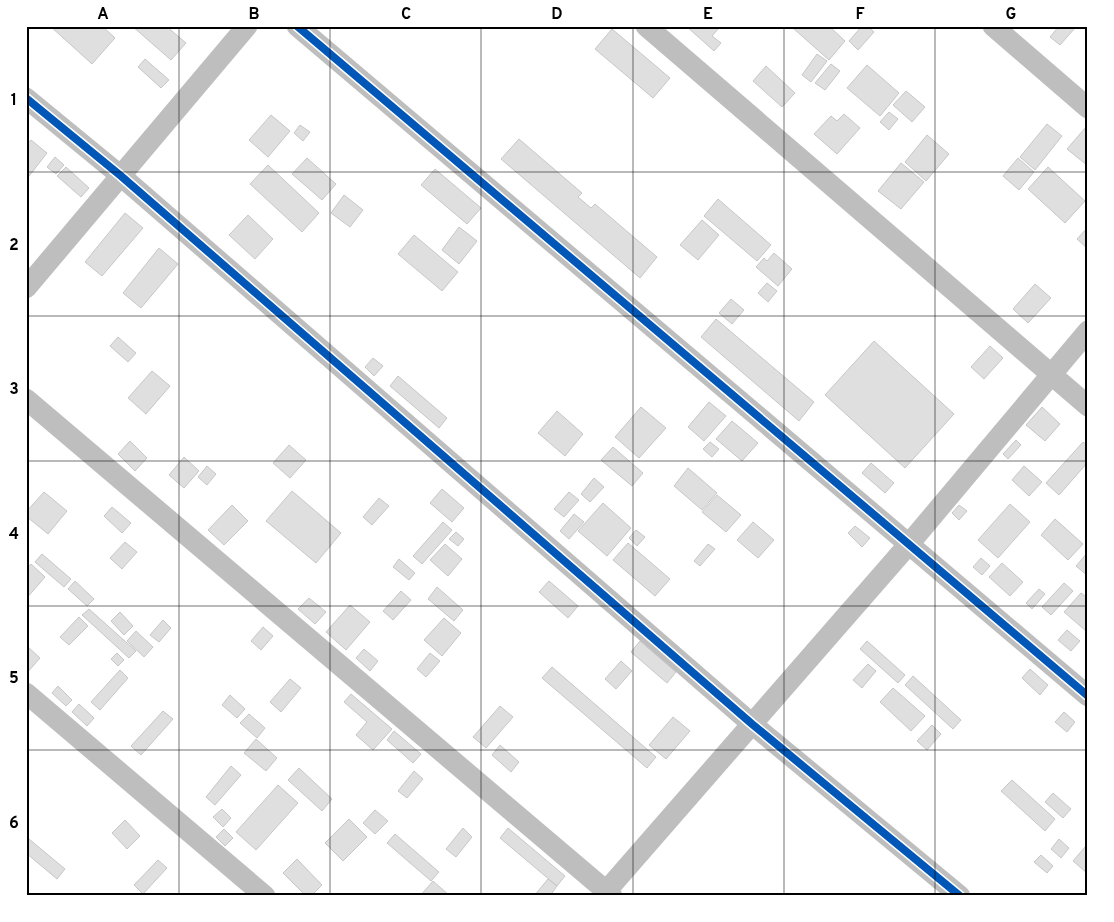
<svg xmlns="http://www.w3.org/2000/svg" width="1114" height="922" viewBox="0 0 1114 922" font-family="Overpass,sans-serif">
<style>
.building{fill:#dfdfdf;stroke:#c7c7c7}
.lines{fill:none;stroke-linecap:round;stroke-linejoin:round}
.minor{stroke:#bebebe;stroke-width:21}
.cycleway-casing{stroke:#fff;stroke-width:11}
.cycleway{stroke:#0057b8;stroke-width:8}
.grid{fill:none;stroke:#000;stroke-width:1;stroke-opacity:0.55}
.neatline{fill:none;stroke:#000;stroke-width:2}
.grid-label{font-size:16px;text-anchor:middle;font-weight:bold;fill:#000}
</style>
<rect width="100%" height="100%" fill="#fff"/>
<!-- building -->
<path class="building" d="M50 26H102L115 38 92 64Z
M132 26H166L186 43 171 60Z
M686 26H717L719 28 712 36 721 43 714 51Z
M796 26H829L845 41 829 60 794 29Z
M862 26H868L874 32 858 50 849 41Z
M1059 26H1073L1075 28 1060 45 1050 37Z
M612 29 670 78 653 98 595 49Z
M817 54 827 61 811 82 802 75Z
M145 59 169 80 161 88 138 67Z
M831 64 840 71 825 90 815 83Z
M867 65 899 93 880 116 847 88Z
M766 66 795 93 782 107 753 81Z
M906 91 925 107 912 122 893 105Z
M889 112 898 119 889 130 880 122Z
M844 114 860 128 837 154 814 134 831 116 837 121Z
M271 115 290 131 268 157 249 140Z
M1047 124 1062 136 1035 170 1020 157Z
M300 125 310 132 303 141 294 133Z
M1086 127 1088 128V166L1067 149Z
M927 135 949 154 926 181 905 162Z
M519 139 582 193 578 197 591 208 595 204 657 257 640 278 501 159Z
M31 140 47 153 26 180V145Z
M55 157 64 165 56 174 47 167Z
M307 158 336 184 322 200 292 174Z
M1018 158 1034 172 1019 190 1003 176Z
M901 163 924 182 901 209 878 191Z
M268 165 319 213 302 232 250 184Z
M66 167 89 188 81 197 57 176Z
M1048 167 1085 201 1065 223 1028 189Z
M435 169 481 208 467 224 421 185Z
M344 195 363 210 350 227 331 213Z
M718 199 771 245 757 261 704 216Z
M125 213 143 228 102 276 85 262Z
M248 215 273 239 255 259 229 235Z
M702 220 719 235 698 260 680 245Z
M459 227 477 241 459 264 442 250Z
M1088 227V249L1077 239Z
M414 235 458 272 442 291 398 254Z
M159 248 178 264 141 308 123 293Z
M774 253 792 269 778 286 756 267 764 258 767 261Z
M767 283 777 291 768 302 758 293Z
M1035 284 1051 298 1028 323 1013 309Z
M731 299 744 310 732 324 719 313Z
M716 319 814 402 799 421 701 337Z
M118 337 136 353 128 362 110 346Z
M874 341 954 414 905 468 825 395Z
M990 346 1003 358 984 379 971 367Z
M373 358 383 366 374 376 365 367Z
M152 371 170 386 146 414 128 398Z
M398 376 447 418 439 428 390 386Z
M709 402 726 416 704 441 688 427Z
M641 407 666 428 639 458 615 437Z
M1042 407 1060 424 1045 441 1026 425Z
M557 411 583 434 565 456 538 433Z
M732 421 758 443 742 461 716 439Z
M1016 440 1021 445 1008 459 1003 454Z
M130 441 147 458 135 471 118 454Z
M710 442 719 449 712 457 703 449Z
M1083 442 1088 446V462L1059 495 1046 483Z
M289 445 306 460 290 478 273 463Z
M613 447 643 473 632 486 601 460Z
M184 457 199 471 184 488 169 475Z
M871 463 894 483 885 493 862 473Z
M207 466 216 474 207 485 198 477Z
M1024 466 1042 482 1029 496 1012 480Z
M688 468 717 493 702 510 674 486Z
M594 478 604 487 590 502 581 494Z
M442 489 464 508 452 522 430 503Z
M292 491 341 533 316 563 266 521Z
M44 492 67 511 48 534 26 516V512Z
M569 492 579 500 564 517 554 509Z
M717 495 741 515 726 532 702 512Z
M379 498 389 506 372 525 363 517Z
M603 503 631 528 607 556 578 531Z
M1010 504 1030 522 998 558 978 540Z
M232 505 248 521 224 545 208 530Z
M959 505 967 511 959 520 952 513Z
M112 507 131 523 122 533 104 516Z
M574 514 584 522 569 539 560 531Z
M1055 519 1083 544 1068 560 1041 535Z
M443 522 452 530 422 564 413 556Z
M753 522 774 540 758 558 737 540Z
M855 526 870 538 862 547 848 533Z
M636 530 645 537 637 546 629 538Z
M456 532 464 539 458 546 449 539Z
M125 542 137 552 122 569 110 558Z
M628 543 670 579 655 596 613 560Z
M445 544 462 559 448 576 430 560Z
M708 544 715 549 700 566 694 561Z
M1088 552V576L1076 566Z
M42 554 71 579 64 587 35 562Z
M981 558 990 566 982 575 973 567Z
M399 559 415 573 409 580 393 567Z
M1002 563 1023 582 1010 596 989 577Z
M31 564 45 577 26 599V569Z
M75 581 94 599 87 606 68 589Z
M549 581 578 606 568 618 539 592Z
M1064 583 1073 591 1051 615 1042 607Z
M437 587 463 610 454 621 428 599Z
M1039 589 1045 594 1032 609 1026 603Z
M401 591 411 600 393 620 383 611Z
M1081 593 1088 598V629L1086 631 1064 612Z
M309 598 326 612 315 624 298 609Z
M350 605 370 622 346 650 326 632Z
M89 609 136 651 129 658 82 615Z
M120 612 133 626 124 635 111 621Z
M79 617 88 626 69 645 60 637Z
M444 618 461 633 442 656 424 640Z
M163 620 171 628 159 642 150 635Z
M263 627 273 636 261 650 251 641Z
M1067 630 1080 641 1071 651 1058 640Z
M136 631 153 647 144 657 127 641Z
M640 641 676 672 667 683 631 652Z
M867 641 905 675 898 683 860 649Z
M26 645 40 658 26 674Z
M364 649 378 661 370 671 356 658Z
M117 653 124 660 118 666 111 659Z
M430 653 440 661 426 677 417 669Z
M621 661 632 671 616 689 605 679Z
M868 664 876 671 862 688 853 680Z
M552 667 656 757 647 768 542 678Z
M1030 669 1048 685 1040 695 1022 678Z
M120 670 128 678 100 710 91 702Z
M913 676 961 720 953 729 905 685Z
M290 679 301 688 281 712 270 702Z
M58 686 72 700 66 706 52 693Z
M893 688 925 716 911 731 880 702Z
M351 694 392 729 373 750 356 735 367 722 344 702Z
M230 695 245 709 237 718 222 705Z
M79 704 94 718 87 726 72 712Z
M500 706 513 717 486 748 473 737Z
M163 711 173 719 141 755 131 746Z
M1064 712 1075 722 1067 732 1055 722Z
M249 714 265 728 257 738 240 723Z
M673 717 690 731 666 759 649 745Z
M932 725 941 734 927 750 917 741Z
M394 731 421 754 413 763 387 740Z
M256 739 277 758 266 771 244 753Z
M500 745 519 762 511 772 492 755Z
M231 766 241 775 215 805 206 797Z
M299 768 332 799 322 811 288 780Z
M414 771 423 779 407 798 398 791Z
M1012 780 1055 819 1045 831 1001 791Z
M278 785 298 803 256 850 236 832Z
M1053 793 1071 809 1063 818 1045 802Z
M222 809 231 818 223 827 213 817Z
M375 810 388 821 375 834 363 823Z
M349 819 367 837 343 861 325 843Z
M125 820 140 836 127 849 112 833Z
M463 828 472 837 456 857 446 849Z
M508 828 565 876 557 886 500 838Z
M224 829 233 838 225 846 216 837Z
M395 834 439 872 431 881 387 843Z
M29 839 65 869 57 879 26 853V843Z
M1059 839 1069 848 1061 858 1051 849Z
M1085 847 1088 849V874L1073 861Z
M1041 855 1053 866 1047 873 1034 862Z
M297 859 322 885 311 896H306L283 873Z
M158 860 167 868 143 894 134 885Z
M548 879 557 886 550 896H534Z
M433 881 450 896H420Z"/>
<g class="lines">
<!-- minor -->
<path class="minor" d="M297 26 1088 696
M646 26 1088 406
M993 26 1088 108
M26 98 121 176 752 724 960 896
M26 288 247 26
M26 399 612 896
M26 693 265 896
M602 896 909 544 1088 331"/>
<!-- cycleway casing -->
<g class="cycleway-casing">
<path id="cycleway" d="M297 26 1088 696
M26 98 121 176 752 724 960 896"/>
</g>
<!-- cycleway -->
<use href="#cycleway" class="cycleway"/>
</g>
<!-- grid -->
<path class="grid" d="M179 26V896M330 26V896M481 26V896M633 26V896M784 26V896M935 26V896M26 172H1088M26 316H1088M26 461H1088M26 606H1088M26 750H1088"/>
<!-- border -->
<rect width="1114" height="922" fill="none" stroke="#ffffff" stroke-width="55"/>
<rect x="28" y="28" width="1058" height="866" class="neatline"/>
<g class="grid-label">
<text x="103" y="19">A</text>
<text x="254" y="19">B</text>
<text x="406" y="19">C</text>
<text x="557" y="19">D</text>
<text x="708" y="19">E</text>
<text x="860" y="19">F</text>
<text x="1011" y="19">G</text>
<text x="14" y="105">1</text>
<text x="14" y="250">2</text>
<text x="14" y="394">3</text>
<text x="14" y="539">4</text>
<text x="14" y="683">5</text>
<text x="14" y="828">6</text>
</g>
</svg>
